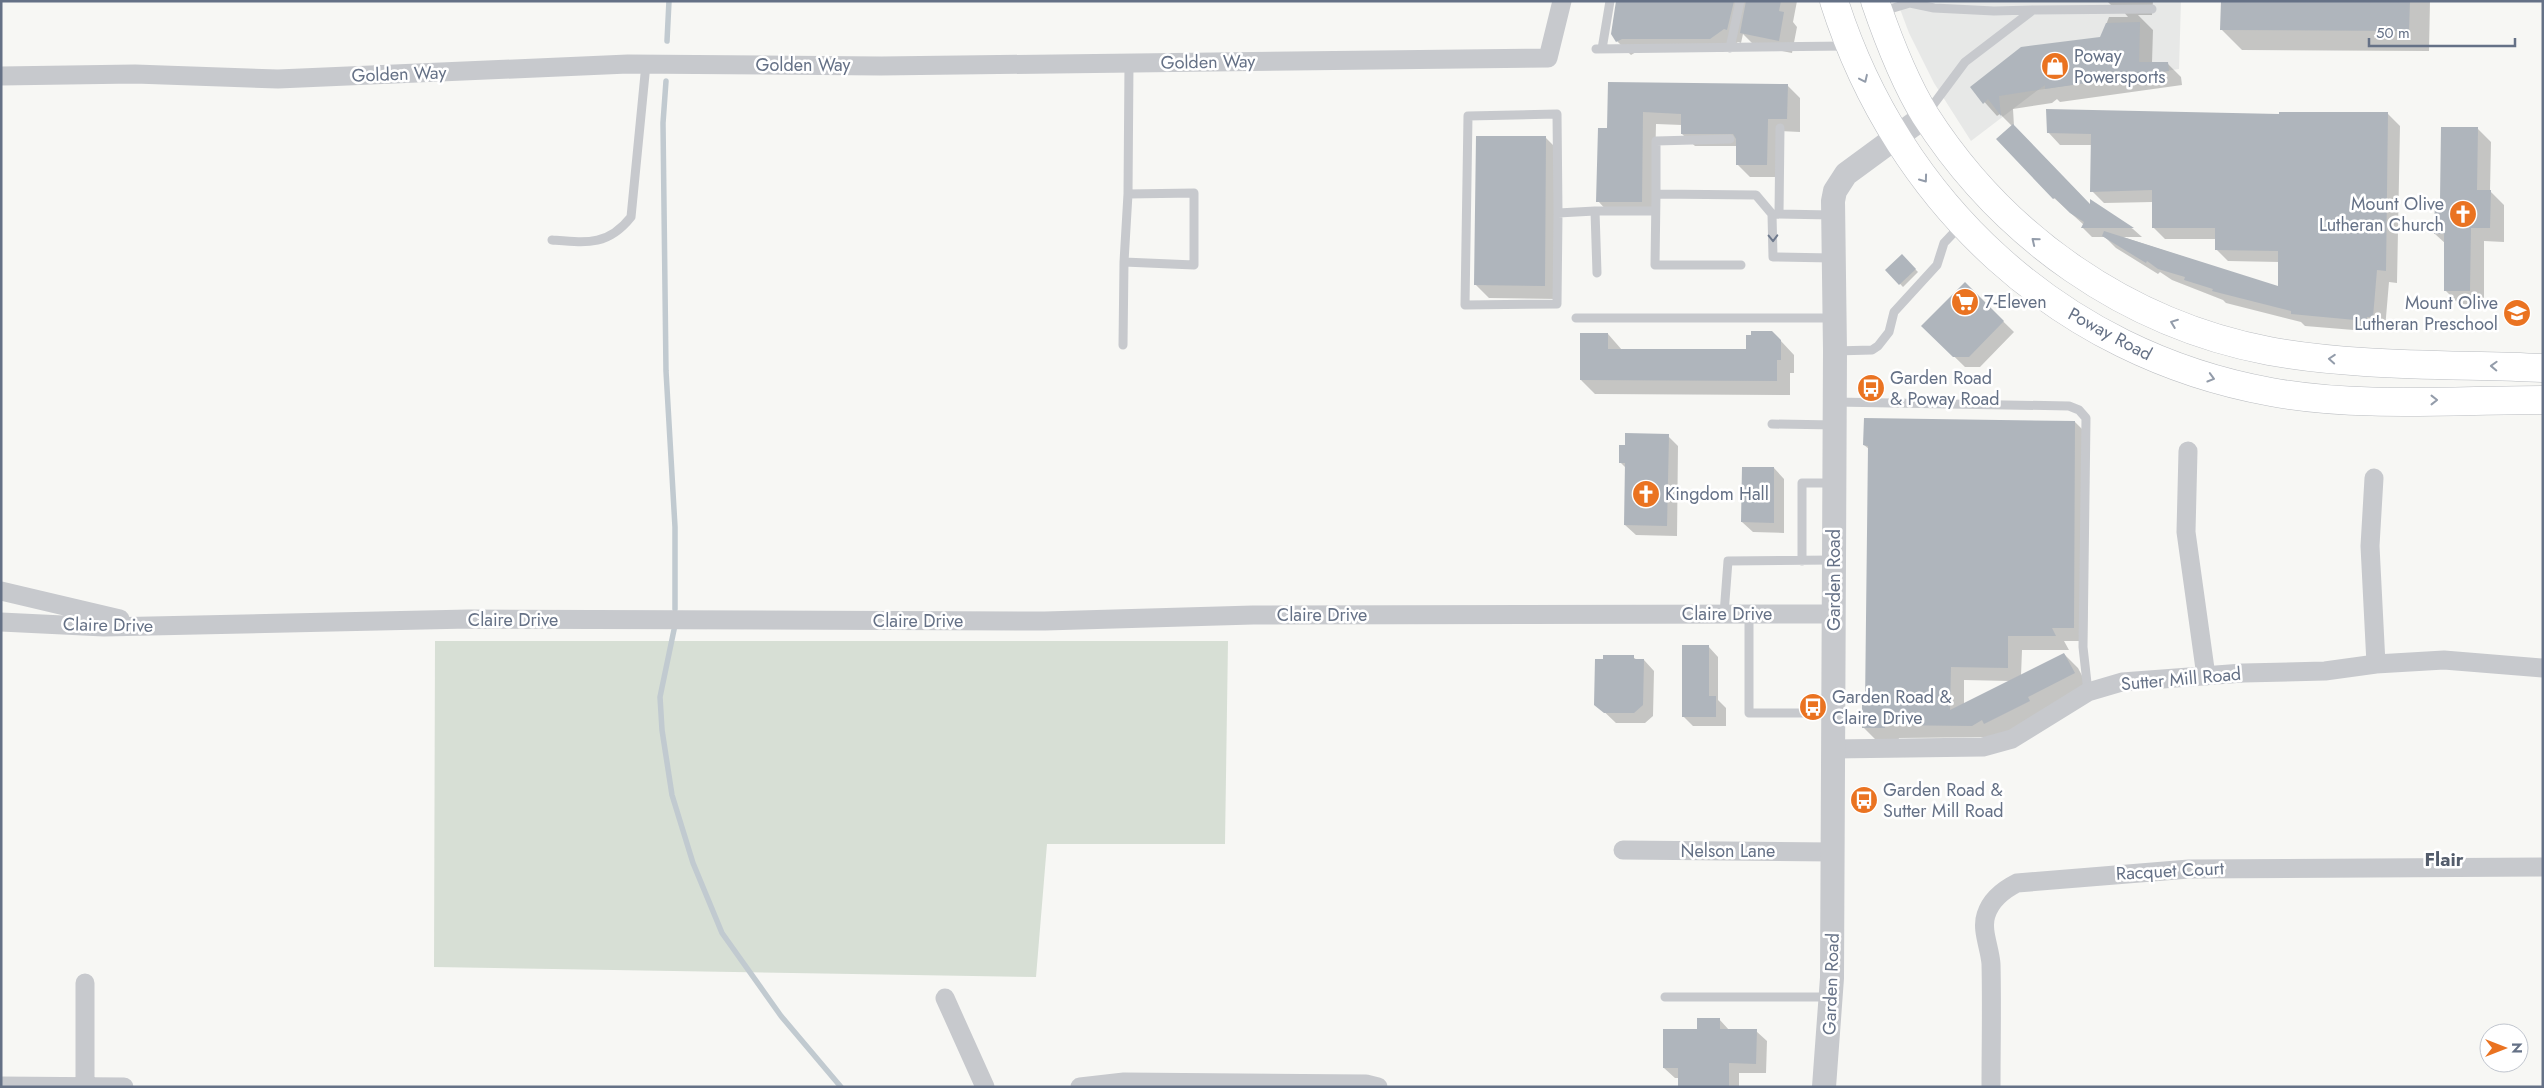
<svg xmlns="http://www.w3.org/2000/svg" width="2544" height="1088" viewBox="0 0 2544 1088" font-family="Jost,sans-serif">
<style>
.built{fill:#e7e8e7}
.green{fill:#d7dfd5}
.shadow{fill:#0003;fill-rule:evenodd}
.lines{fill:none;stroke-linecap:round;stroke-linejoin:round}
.stream{stroke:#c1cad0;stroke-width:5.5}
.building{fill:#afb5bc}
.primary-casing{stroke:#b9bcc0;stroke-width:29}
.service{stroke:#c7c9cd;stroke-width:9}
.minor{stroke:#c7c9cd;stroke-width:19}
.tertiary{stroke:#c7c9cd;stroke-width:24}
.primary{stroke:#fff;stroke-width:28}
.oneway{stroke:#939caa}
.oneway2{stroke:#6f7a8d}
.labels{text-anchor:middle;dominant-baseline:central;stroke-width:5;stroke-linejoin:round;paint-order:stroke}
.poi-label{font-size:18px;fill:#657186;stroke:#fff;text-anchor:start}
.street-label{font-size:18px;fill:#657186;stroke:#fff}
.neighbourhood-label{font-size:19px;font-weight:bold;fill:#535c6b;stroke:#fff}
</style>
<rect width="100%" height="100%" fill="#f7f7f4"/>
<!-- built -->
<path class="built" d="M1897 1H2181L2179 69 2038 90 1971 141 1934 83 1909 33Z"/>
<!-- green -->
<path class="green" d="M435 641H1228L1225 844H1047L1036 977 434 967Z"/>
<!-- shadow -->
<path class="shadow" d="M1617 1H1797L1793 22 1797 27 1792 53 1755 46 1743 34 1741 43 1738 42 1723 52H1636L1631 55 1617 41Z
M2107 1H2153L2152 15H2138L2153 30 2152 63H2167L2181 77 2182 85 2060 102 2057 99 2052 103 2013 109 2014 126 2091 206V202L2133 229 2142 237H2123L2279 288V262L2228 261 2216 249V239H2165L2153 227V202L2104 203 2092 191V145H2060L2048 132 2280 115 2388 114 2400 126 2397 283 2389 282 2385 329 2379 328 2378 332 2305 326 2301 322 2226 303 2223 300 2172 280 2160 272 2158 274 2116 248 2105 237H2092L2082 227 2084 225 2054 198 2012 126 2000 114 1997 116 1971 87 2101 38 2109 17H2128L2122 10H2116Z
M2222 1H2430L2429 51 2242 50 2222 30Z
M1609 83 1787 85 1800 98V132L1780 131 1779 177H1750L1737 164V146H1695L1682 134V125L1656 124 1654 215 1610 214 1598 201 1608 129Z
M2478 129 2491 142 2490 191 2504 205V242L2484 241V305L2459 304 2445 290 2446 244 2435 234 2441 201Z
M1546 138 1560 152 1558 299 1489 298 1475 284Z
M1902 256 1918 272 1903 287 1887 270Z
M1965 284 2014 332 1980 367H1965L1923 326Z
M1608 334 1622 350 1748 351 1752 336 1780 340 1794 355V373H1790V395L1595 394 1581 380Z
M2075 422 2089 436 2087 641H2064L2069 650H2022L2021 676 2064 654 2078 668 2088 687 1999 737 1899 738 1898 741H1877L1863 727 1866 706 1869 449 1864 445ZM1964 680 2011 681 1964 704Z
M1668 436 1678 446 1677 536 1636 535 1625 525 1626 468 1620 462Z
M1774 468 1784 479V533L1753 532 1742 522Z
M1708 646 1718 657V700L1726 708V726H1693L1683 716Z
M1633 657 1637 660H1644L1654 671 1653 716 1645 723H1616L1596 704Z
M1719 1019 1730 1031H1756L1767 1041 1766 1073H1739V1087H1679L1680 1078H1675L1664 1068 1698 1031Z"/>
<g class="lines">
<!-- stream -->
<path class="stream" d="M667 41 669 1
M666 81 663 123 666 371 675 527V609
M675 625 660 697 662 730 672 795 693 863 722 933 781 1016 841 1087"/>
</g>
<!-- building -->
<path class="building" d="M1616 1H1734L1727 30 1724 29 1710 39H1622L1616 42 1611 34Z
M1746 1H1781L1779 11 1784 12 1779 41 1740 33Z
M2221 1H2410L2409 31 2220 30Z
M2140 22 2139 62H2168L2169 71 2045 89V85L2038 90 1999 96 2001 116 1988 99 1983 104 1970 87 2021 47 2100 37 2106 23Z
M1608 82 1788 84 1787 119H1768L1767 165H1736V139L1733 134H1681V114L1643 112 1642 202H1596L1598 128H1607Z
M2046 109 2279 114V112H2388L2386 271 2377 270 2373 317H2367L2366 321 2291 314V311L2212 291 2213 289 2184 280 2185 277 2158 269 2147 261 2146 263 2102 236 2104 231 2278 286V251L2215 250V228H2152V190L2090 192 2091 134 2047 133Z
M2013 124 2090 204V199L2134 228H2081L2084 222 2070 213 2055 198 2053 199 1996 139Z
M2441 127H2478L2477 190H2491L2490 228H2471L2470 291H2444V234H2434L2435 200H2440Z
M1476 136H1546L1545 286 1474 285Z
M1902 254 1916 269 1899 285 1885 270Z
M1965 282 2004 321 1969 357H1953L1921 326Z
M1751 331H1772L1781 340V360H1777V381L1580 380V333H1608V349H1746V335H1751Z
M1864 418 2075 421 2074 628H2052L2056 636H2008V668L1951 667 1950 710 2064 653 2075 673 2028 697 2030 701 1984 724 1982 720 1972 726 1885 725V728H1862V705H1865L1868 446 1863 445Z
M1625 433 1669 434 1667 526 1624 525 1625 463H1619V445H1625Z
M1742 467H1774V523L1741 522Z
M1682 645H1709V696H1716V717H1682Z
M1603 655H1634V659H1644L1643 705 1634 713H1604L1594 705 1595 659H1603Z
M1697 1018H1720V1029H1757L1756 1064 1729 1063V1087H1678V1068H1663V1029H1697Z"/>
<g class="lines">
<!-- primary casing -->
<g class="primary-casing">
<path id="primary" d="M1834 1C1898 203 2060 354 2271 392 2359 408 2453 400 2543 400
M1875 1C1888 39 1904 81 1925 115 2003 237 2127 324 2269 351 2356 367 2454 364 2543 368"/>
</g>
<!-- service -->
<path class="service" d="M1883 11 1910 3 1934 8 1994 11 2032 10
M1730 48 1740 1
M1596 49 1847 46
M1602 49 1610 1
M1927 113 1965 62 2033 10 2152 9
M1128 194 1124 262 1194 265V193L1128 194 1129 63
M1656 194V141L1730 139
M1558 213 1557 304 1465 305 1468 116 1557 114 1558 213 1595 211
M1779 214 1780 128
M552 240C587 243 608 246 631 217L646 64
M1832 258 1773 257 1772 214 1832 215
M1741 265H1655L1656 194 1756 195 1772 214
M1597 273 1595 211H1655
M1576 318H1834
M1123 345 1124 262
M1835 351 1872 350 1878 346 1889 332 1894 312 1937 265 1944 243 1961 225
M1835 402 2069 406 2079 410 2086 418 2083 647 2088 692
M1772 424 1835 425
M1802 561V483H1834
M1724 614 1728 561 1832 560
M1749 614V713H1832
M1665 997H1829"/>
<!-- minor -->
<path class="minor" d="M1 76 135 74 278 79 628 64 881 66 1548 58 1562 1
M2188 451 2186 532 2206 676
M2374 478 2370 546 2376 664
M1 591 120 619
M1 622 104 627 469 619 1045 621 1253 615 1834 614
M1833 749 1983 747 2012 739 2088 692 2122 682 2243 673 2325 671 2376 664 2444 660 2543 668
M1623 850 1833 852
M85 983V1086
M945 998 985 1087
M1 1086 124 1087
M1080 1087 1124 1082 1366 1084 1378 1087
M1991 1087C1991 1046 1992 1005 1991 964 1990 948 1981 930 1986 915 1991 899 2003 890 2017 883L2189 869 2543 867"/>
<!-- tertiary -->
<path class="tertiary" d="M1824 1087 1832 978 1835 351 1833 201 1835 191 1846 174 1925 116"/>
<!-- primary -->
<use href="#primary" class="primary"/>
</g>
<!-- one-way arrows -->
<defs><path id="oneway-chevron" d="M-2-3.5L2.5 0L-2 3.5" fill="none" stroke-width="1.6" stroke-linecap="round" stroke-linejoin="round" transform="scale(1.25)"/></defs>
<g class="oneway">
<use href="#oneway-chevron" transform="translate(1864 79) rotate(65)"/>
<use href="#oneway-chevron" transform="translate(1924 179) rotate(54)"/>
<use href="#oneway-chevron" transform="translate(2035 241) rotate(-141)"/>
<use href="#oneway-chevron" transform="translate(2174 323) rotate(-159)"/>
<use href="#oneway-chevron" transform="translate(2332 359) rotate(-176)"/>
<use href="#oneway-chevron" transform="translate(2494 366) rotate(-178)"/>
<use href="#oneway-chevron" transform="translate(2211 378) rotate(16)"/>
<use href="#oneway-chevron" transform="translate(2434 400)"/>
</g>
<use class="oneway2" href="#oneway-chevron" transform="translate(1773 238) rotate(89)"/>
<!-- icons -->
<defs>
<g id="shop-disc" transform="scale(1.4375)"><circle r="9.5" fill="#ea7321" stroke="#fff"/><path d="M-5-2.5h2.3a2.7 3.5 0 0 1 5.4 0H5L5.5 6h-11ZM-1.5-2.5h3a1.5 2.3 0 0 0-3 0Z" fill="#fff"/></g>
<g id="church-disc" transform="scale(1.4375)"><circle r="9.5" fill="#ea7321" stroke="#fff"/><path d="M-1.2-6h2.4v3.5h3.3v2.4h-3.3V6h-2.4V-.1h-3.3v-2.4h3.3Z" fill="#fff"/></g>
<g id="supermarket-disc" transform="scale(1.4375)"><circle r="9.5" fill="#ea7321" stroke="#fff"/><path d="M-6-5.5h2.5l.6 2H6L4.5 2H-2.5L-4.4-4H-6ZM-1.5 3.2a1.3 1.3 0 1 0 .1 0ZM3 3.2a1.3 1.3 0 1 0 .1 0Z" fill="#fff"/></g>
<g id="school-disc" transform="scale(1.4375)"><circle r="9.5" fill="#ea7321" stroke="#fff"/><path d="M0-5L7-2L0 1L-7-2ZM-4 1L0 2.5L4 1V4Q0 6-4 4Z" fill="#fff"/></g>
<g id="bus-disc" transform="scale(1.4375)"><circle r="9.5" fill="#ea7321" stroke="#fff"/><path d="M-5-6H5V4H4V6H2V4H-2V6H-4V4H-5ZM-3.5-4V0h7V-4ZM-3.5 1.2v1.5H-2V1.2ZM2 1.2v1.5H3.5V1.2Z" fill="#fff"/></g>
</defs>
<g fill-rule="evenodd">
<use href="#shop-disc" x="2055" y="66"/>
<use href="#church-disc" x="2463" y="214"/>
<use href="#supermarket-disc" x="1965" y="302"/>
<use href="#school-disc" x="2517" y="313"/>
<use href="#bus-disc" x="1871" y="388"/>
<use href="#church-disc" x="1646" y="494"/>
<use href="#bus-disc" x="1813" y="707"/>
<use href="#bus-disc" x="1864" y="800"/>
</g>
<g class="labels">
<!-- poi labels -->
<g class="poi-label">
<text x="2074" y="56">Poway<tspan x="2074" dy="21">Powersports</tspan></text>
<text x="2444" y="204" text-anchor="end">Mount Olive<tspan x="2444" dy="21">Lutheran Church</tspan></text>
<text x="1984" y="302">7-Eleven</text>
<text x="2498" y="303" text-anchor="end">Mount Olive<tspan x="2498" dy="21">Lutheran Preschool</tspan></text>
<text x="1890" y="378">Garden Road<tspan x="1890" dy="21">&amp; Poway Road</tspan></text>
<text x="1665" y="494">Kingdom Hall</text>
<text x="1832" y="697">Garden Road &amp;<tspan x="1832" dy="21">Claire Drive</tspan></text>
<text x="1883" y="790">Garden Road &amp;<tspan x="1883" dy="21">Sutter Mill Road</tspan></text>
</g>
<!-- street labels -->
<g class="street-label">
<text transform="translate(1208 62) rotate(-1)">Golden Way</text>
<text x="803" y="65">Golden Way</text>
<text transform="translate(399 74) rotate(-2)">Golden Way</text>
<text transform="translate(2110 334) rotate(28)">Poway Road</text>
<text transform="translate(1834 580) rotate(-90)">Garden Road</text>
<text x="1727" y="614">Claire Drive</text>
<text x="1322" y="615">Claire Drive</text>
<text x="513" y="620">Claire Drive</text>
<text x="918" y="621">Claire Drive</text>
<text transform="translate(108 625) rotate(1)">Claire Drive</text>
<text transform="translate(2181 679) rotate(-5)">Sutter Mill Road</text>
<text x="1728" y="851">Nelson Lane</text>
<text transform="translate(2170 871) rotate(-3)">Racquet Court</text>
<text transform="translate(1831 984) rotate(-88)">Garden Road</text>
</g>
<!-- neighbourhood labels -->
<g class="neighbourhood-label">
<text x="2444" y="859">Flair</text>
</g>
</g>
<!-- border -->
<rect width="2544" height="1088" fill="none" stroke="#657186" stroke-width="5"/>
<!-- north arrow -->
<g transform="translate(2504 1048) rotate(90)"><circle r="24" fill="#ffffff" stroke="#c1c6cf"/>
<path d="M0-4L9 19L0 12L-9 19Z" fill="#ea7321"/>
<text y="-8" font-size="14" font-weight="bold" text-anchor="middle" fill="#657186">N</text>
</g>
<!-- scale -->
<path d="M2369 38v8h146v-8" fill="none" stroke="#657186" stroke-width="2.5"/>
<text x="2376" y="38" font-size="15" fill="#657186" stroke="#ffffff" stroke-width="4" paint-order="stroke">50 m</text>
</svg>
